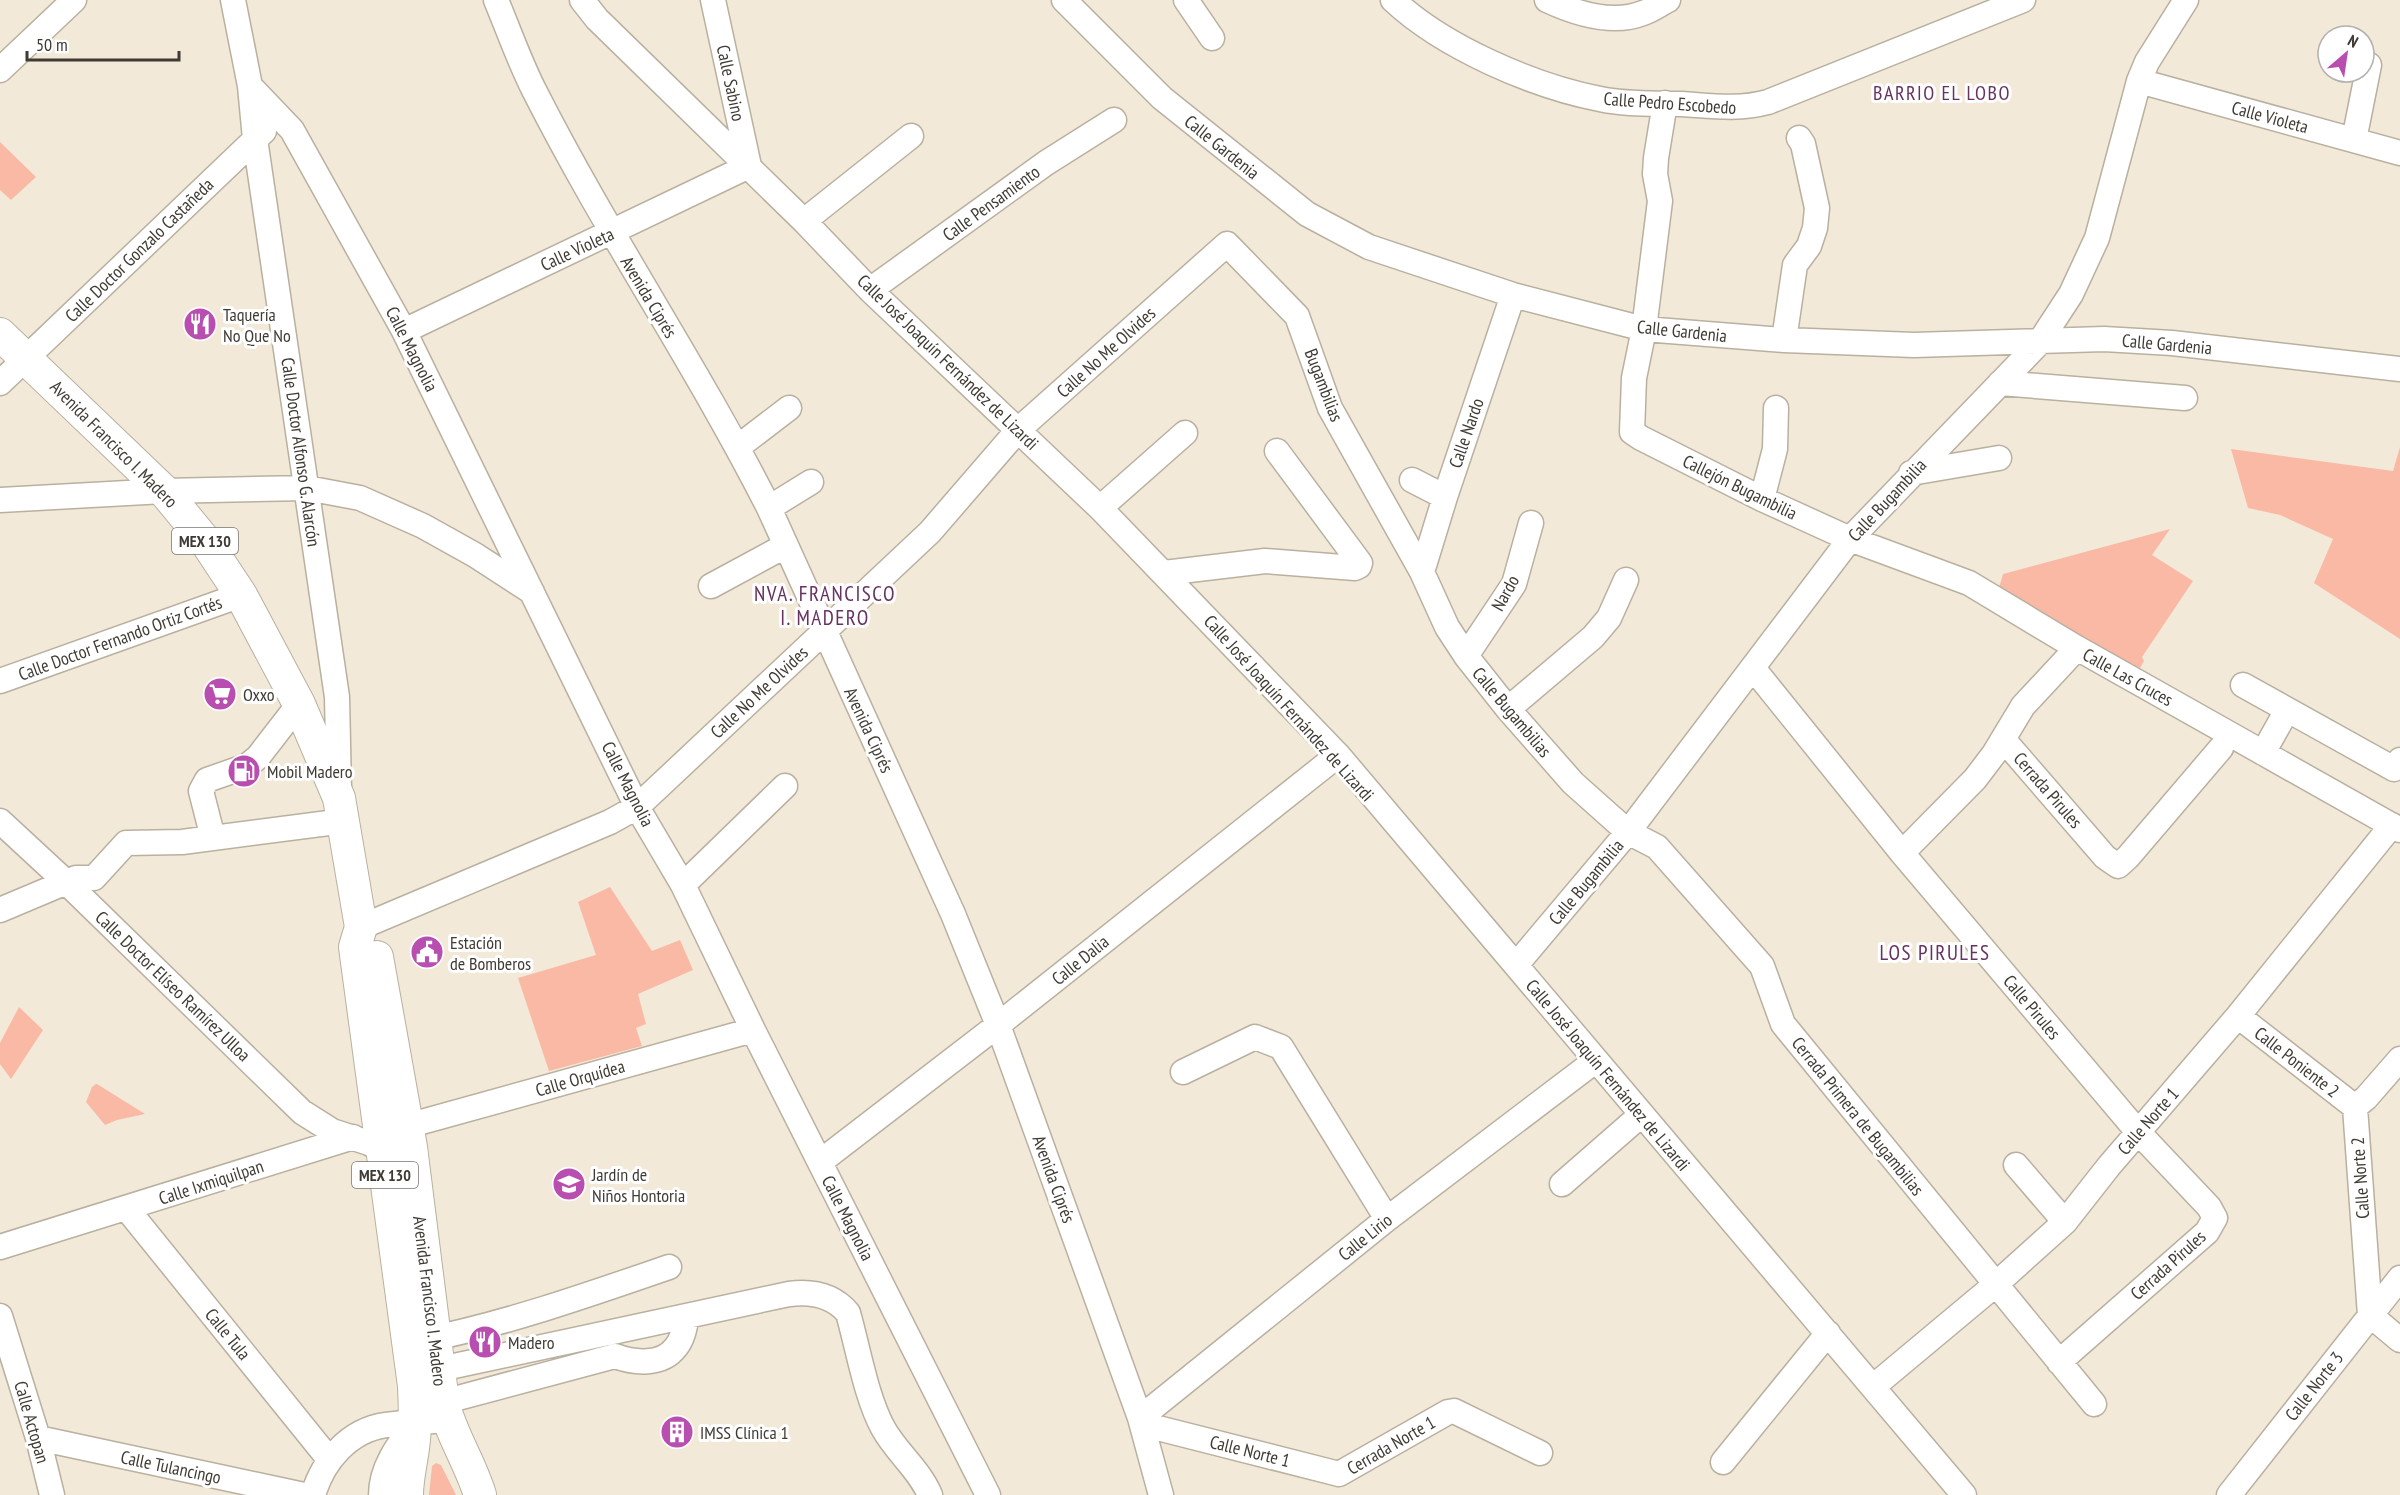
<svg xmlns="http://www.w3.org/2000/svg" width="2400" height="1495" viewBox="0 0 2400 1495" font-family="'PT Sans Narrow',sans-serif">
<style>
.green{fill:#fab9a5}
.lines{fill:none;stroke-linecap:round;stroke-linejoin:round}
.minor-casing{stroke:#b9b0a0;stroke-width:27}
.major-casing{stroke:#b9b0a0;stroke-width:34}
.minor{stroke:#fff;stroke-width:24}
.major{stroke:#fff;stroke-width:32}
.labels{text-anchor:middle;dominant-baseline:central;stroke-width:6;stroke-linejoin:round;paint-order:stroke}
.shield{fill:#fff;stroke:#797671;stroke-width:1.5}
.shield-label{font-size:16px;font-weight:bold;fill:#3f3b34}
.street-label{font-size:18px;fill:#3f3b34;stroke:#fff}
.poi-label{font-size:18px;fill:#3f3b34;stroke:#fff;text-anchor:start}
.neighbourhood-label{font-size:20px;letter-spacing:1.5px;fill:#663261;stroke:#fff}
.quarter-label{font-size:21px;letter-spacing:1.5px;fill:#663261;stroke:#fff}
</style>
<rect width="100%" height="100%" fill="#f2e9d8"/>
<!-- green -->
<path class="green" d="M0 142 36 177 11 200 0 190Z
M2400 447V639L2314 583 2333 539 2280 515 2248 508 2231 449 2393 471Z
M2170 529 2152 555 2193 581 2142 657 2144 661 2136 675 1997 595 2003 574Z
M610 887 652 951 680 940 693 970 638 994 646 1024 636 1028 642 1046 549 1071 518 978 596 955 578 902Z
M19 1007 43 1030 11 1079 0 1064V1043Z
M96 1084H97L145 1114 117 1120 105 1125 86 1102 92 1087Z
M436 1463 441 1465 456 1495H429L432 1466Z"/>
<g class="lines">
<!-- minor casing -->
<g class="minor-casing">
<path id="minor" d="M233 0 250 86 255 139 337 697 339 790
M496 0C509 31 520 63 535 92 607 234 697 366 769 508L953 914 998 1025 1140 1418 1161 1495
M582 0 597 19 804 221 870 290 1100 508 1338 755 1964 1495
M713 0 749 166
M1064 0 1162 98 1307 214 1369 247 1513 295 1644 329 1784 340 1914 345 2104 339 2172 343 2400 369
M1186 0 1212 38
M1393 0C1443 47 1533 86 1600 99 1627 105 1655 103 1682 104 1713 106 1738 110 1768 102L2023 0
M1547 0C1575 13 1613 25 1643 13 1652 10 1660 4 1668 0
M0 70 74 0
M2139 81 2400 153
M250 86 292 130 404 331 637 807 683 885 753 1030 988 1495
M1665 103 1656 158 1655 174 1660 201 1644 329 1634 378 1632 432 1641 438 1762 499 1850 539 1969 583 2077 648 2400 830
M2354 140 2369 65
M804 221 911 136
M870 290 1046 163 1114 120
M404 331 749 166
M1784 340 1795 265 1809 246 1815 228 1817 208 1803 144 1799 138
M0 383 264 131
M2000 383 2185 398
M738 447 789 408
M1911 473 1999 458
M1412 480 1445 497
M1762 499 1775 449 1776 408
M0 500 164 491 307 488 360 498 423 526 475 555 532 592
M769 508 811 482
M1100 508 1185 433
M1422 572 1445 497 1513 295
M1164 573 1265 561 1355 568 1359 566 1360 563 1277 451
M711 586 785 546
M1466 656 1514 584 1531 523
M1753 668 1902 853 2138 1132 2209 1207 2215 1218 2207 1232 2059 1362
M0 681 241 595
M2243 685 2394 769 2400 760
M1508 709 1593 637 1609 618 1626 580
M2003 739 2105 857 2118 866 2128 857 2221 748
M2263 753 2287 710
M0 821 67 883 302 1112 332 1131 369 1143 393 1157
M213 838 201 791 207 780 247 766 258 757 299 704
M1902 853 1975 779 1994 754 2023 706 2077 648
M683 885 785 786
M0 910 76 878H94L126 843 182 842 344 821
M361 927 610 822 637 807 930 532 1018 430 1227 244 1297 316 1330 408 1422 572 1447 627 1466 656 1508 709 1573 783 1628 832 1657 847 1762 966 1783 1024 2094 1404
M1516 965 1628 832 1850 539 2039 343 2071 294 2097 238 2139 81 2147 62 2186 0
M2238 1016 2355 1107
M1183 1072 1255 1037 1281 1047 1387 1219
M2355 1107 2370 1315 2400 1340
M2355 1107 2366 1098 2400 1059
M407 1126 753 1030
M820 1162 998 1025 1338 755
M2016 1165 2065 1222
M1562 1184 1641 1115
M127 1209 329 1459
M0 1247 353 1137
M0 1316 38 1438 52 1495
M420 1341C505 1324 588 1295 669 1267
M440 1369 789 1294C812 1291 833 1295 848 1313 858 1348 866 1397 883 1428 896 1452 919 1469 930 1495
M1874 1386 1995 1285 2065 1222 2109 1166 2238 1016 2392 825
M443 1402 615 1356C634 1363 662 1366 676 1347 683 1339 685 1326 687 1316
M1140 1418 1387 1219 1595 1061
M1142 1424 1339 1474
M38 1438 304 1495
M1723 1462 1828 1333
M1339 1474 1448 1412 1454 1411 1540 1453
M313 1495C323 1461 349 1430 386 1425 406 1422 427 1422 447 1420
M381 1495C381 1467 399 1444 415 1423
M2229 1495 2400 1278"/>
</g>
<!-- major casing -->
<g class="major-casing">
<path id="major" d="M0 334 164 491 206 542 241 595 299 704 339 798 361 927 355 947 414 1386C415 1407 416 1427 413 1448 411 1464 407 1479 407 1495
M377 957 411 1147 443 1402C451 1435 470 1462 480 1495"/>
</g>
<!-- minor -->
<use href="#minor" class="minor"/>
<!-- major -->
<use href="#major" class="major"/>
</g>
<!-- icons -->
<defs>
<g id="restaurant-disc" transform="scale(1.725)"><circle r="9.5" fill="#b84eb0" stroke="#fff"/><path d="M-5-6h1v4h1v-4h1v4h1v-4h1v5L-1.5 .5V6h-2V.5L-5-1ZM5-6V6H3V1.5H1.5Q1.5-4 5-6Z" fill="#fff"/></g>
<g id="supermarket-disc" transform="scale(1.725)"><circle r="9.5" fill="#b84eb0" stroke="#fff"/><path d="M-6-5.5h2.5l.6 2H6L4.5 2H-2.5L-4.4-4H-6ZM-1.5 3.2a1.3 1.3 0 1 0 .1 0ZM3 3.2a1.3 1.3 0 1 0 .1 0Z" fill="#fff"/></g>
<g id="fuel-disc" transform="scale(1.725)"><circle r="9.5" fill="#b84eb0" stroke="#fff"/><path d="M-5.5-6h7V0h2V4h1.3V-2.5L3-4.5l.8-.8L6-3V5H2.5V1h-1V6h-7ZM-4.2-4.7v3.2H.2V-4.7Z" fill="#fff"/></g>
<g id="civic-disc" transform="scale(1.725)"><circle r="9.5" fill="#b84eb0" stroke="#fff"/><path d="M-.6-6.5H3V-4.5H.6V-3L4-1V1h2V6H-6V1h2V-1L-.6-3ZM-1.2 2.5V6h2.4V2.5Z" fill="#fff"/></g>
<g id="school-disc" transform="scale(1.725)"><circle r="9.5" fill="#b84eb0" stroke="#fff"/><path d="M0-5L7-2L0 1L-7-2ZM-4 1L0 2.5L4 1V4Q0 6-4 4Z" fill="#fff"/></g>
<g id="building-disc" transform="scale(1.725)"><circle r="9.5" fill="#b84eb0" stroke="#fff"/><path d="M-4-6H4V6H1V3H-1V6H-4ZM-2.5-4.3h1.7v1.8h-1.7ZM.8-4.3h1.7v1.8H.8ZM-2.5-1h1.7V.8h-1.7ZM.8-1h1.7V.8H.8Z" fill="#fff"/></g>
</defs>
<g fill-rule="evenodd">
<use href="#restaurant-disc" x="200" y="324"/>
<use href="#supermarket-disc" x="220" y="694"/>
<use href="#fuel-disc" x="244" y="771"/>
<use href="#civic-disc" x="427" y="952"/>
<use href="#school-disc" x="569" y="1184"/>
<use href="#restaurant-disc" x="485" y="1342"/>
<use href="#building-disc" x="677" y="1432"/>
</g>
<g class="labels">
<!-- shield labels -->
<g class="shield">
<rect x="172" y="528" width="66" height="26" rx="4.5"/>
<rect x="352" y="1162" width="66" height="26" rx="4.5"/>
</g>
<g class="shield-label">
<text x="205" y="541">MEX 130</text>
<text x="385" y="1175">MEX 130</text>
</g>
<!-- street labels -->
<g class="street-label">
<text transform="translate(731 83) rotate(78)">Calle Sabino</text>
<text transform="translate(1670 103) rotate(4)">Calle Pedro Escobedo</text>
<text transform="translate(2270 117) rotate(15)">Calle Violeta</text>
<text transform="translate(1222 147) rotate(39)">Calle Gardenia</text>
<text transform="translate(991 203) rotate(-36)">Calle Pensamiento</text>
<text transform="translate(577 249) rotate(-25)">Calle Violeta</text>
<text transform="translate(139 250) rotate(-44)">Calle Doctor Gonzalo Castañeda</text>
<text transform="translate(649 297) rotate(59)">Avenida Ciprés</text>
<text transform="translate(1682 331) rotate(6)">Calle Gardenia</text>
<text transform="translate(2167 344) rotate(5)">Calle Gardenia</text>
<text transform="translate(412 349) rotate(63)">Calle Magnolia</text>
<text transform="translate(1106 352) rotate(-42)">Calle No Me Olvides</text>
<text transform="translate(948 362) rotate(44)">Calle José Joaquín Fernández de Lizardi</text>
<text transform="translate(1324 385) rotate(69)">Bugambilias</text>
<text transform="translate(1466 433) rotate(-71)">Calle Nardo</text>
<text transform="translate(114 444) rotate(45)">Avenida Francisco I. Madero</text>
<text transform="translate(301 452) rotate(82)">Calle Doctor Alfonso G. Alarcón</text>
<text transform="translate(1740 487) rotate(26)">Callejón Bugambilia</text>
<text transform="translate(1887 500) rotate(-47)">Calle Bugambilia</text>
<text transform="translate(1505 593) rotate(-61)">Nardo</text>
<text transform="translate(120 638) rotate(-20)">Calle Doctor Fernando Ortiz Cortés</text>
<text transform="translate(2128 677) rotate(29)">Calle Las Cruces</text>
<text transform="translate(759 692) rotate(-43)">Calle No Me Olvides</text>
<text transform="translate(1289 708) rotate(48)">Calle José Joaquín Fernández de Lizardi</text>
<text transform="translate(1512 712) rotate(50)">Calle Bugambilias</text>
<text transform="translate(869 730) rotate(65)">Avenida Ciprés</text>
<text transform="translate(628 784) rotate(63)">Calle Magnolia</text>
<text transform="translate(2048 790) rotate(49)">Cerrada Pirules</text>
<text transform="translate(1586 882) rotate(-50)">Calle Bugambilia</text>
<text transform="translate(1080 960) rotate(-39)">Calle Dalia</text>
<text transform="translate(173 986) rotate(44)">Calle Doctor Elíseo Ramírez Ulloa</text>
<text transform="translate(2032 1007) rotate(50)">Calle Pirules</text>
<text transform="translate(2297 1062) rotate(38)">Calle Poniente 2</text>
<text transform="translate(1608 1075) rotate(50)">Calle José Joaquín Fernández de Lizardi</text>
<text transform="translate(580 1078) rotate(-16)">Calle Orquídea</text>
<text transform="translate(1858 1116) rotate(51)">Cerrada Primera de Bugambilias</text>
<text transform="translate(2148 1121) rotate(-49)">Calle Norte 1</text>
<text transform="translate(2360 1178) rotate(-94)">Calle Norte 2</text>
<text transform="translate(1054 1179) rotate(70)">Avenida Ciprés</text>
<text transform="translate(211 1182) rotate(-18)">Calle Ixmiquilpan</text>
<text transform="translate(848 1218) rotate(63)">Calle Magnolia</text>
<text transform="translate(1365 1237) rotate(-39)">Calle Lirio</text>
<text transform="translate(2168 1265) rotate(-42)">Cerrada Pirules</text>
<text transform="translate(430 1301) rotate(83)">Avenida Francisco I. Madero</text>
<text transform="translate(228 1334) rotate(51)">Calle Tula</text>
<text transform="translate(2314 1386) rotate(-52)">Calle Norte 3</text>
<text transform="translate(32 1422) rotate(74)">Calle Actopan</text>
<text transform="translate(1391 1445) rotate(-30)">Cerrada Norte 1</text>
<text transform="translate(1250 1451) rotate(14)">Calle Norte 1</text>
<text transform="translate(171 1467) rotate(12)">Calle Tulancingo</text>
</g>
<!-- poi labels -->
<g class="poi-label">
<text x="223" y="314">Taquería<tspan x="223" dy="21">No Que No</tspan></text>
<text x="243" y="694">Oxxo</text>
<text x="267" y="771">Mobil Madero</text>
<text x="450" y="942">Estación<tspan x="450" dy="21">de Bomberos</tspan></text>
<text x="592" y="1174">Jardín de<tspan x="592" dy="21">Niños Hontoria</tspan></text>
<text x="508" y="1342">Madero</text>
<text x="700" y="1432">IMSS Clínica 1</text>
</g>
<!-- neighbourhood labels -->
<g class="neighbourhood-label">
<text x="1942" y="93">BARRIO EL LOBO</text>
</g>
<!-- quarter labels -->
<g class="quarter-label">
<text x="825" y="593">NVA. FRANCISCO<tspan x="825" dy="24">I. MADERO</tspan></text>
<text x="1935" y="952">LOS PIRULES</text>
</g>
</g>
<!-- north arrow -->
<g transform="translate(2346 54) rotate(29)"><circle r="28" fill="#ffffff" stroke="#b2b1ae" stroke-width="1.5"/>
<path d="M0-4.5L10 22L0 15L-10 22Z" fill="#b84eb0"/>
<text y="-9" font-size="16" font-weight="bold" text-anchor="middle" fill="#3f3b34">N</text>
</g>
<!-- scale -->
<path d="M27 51v9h152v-9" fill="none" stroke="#3f3b34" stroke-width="3"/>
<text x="36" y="51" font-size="18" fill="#3f3b34" stroke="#ffffff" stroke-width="4.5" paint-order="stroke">50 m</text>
</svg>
